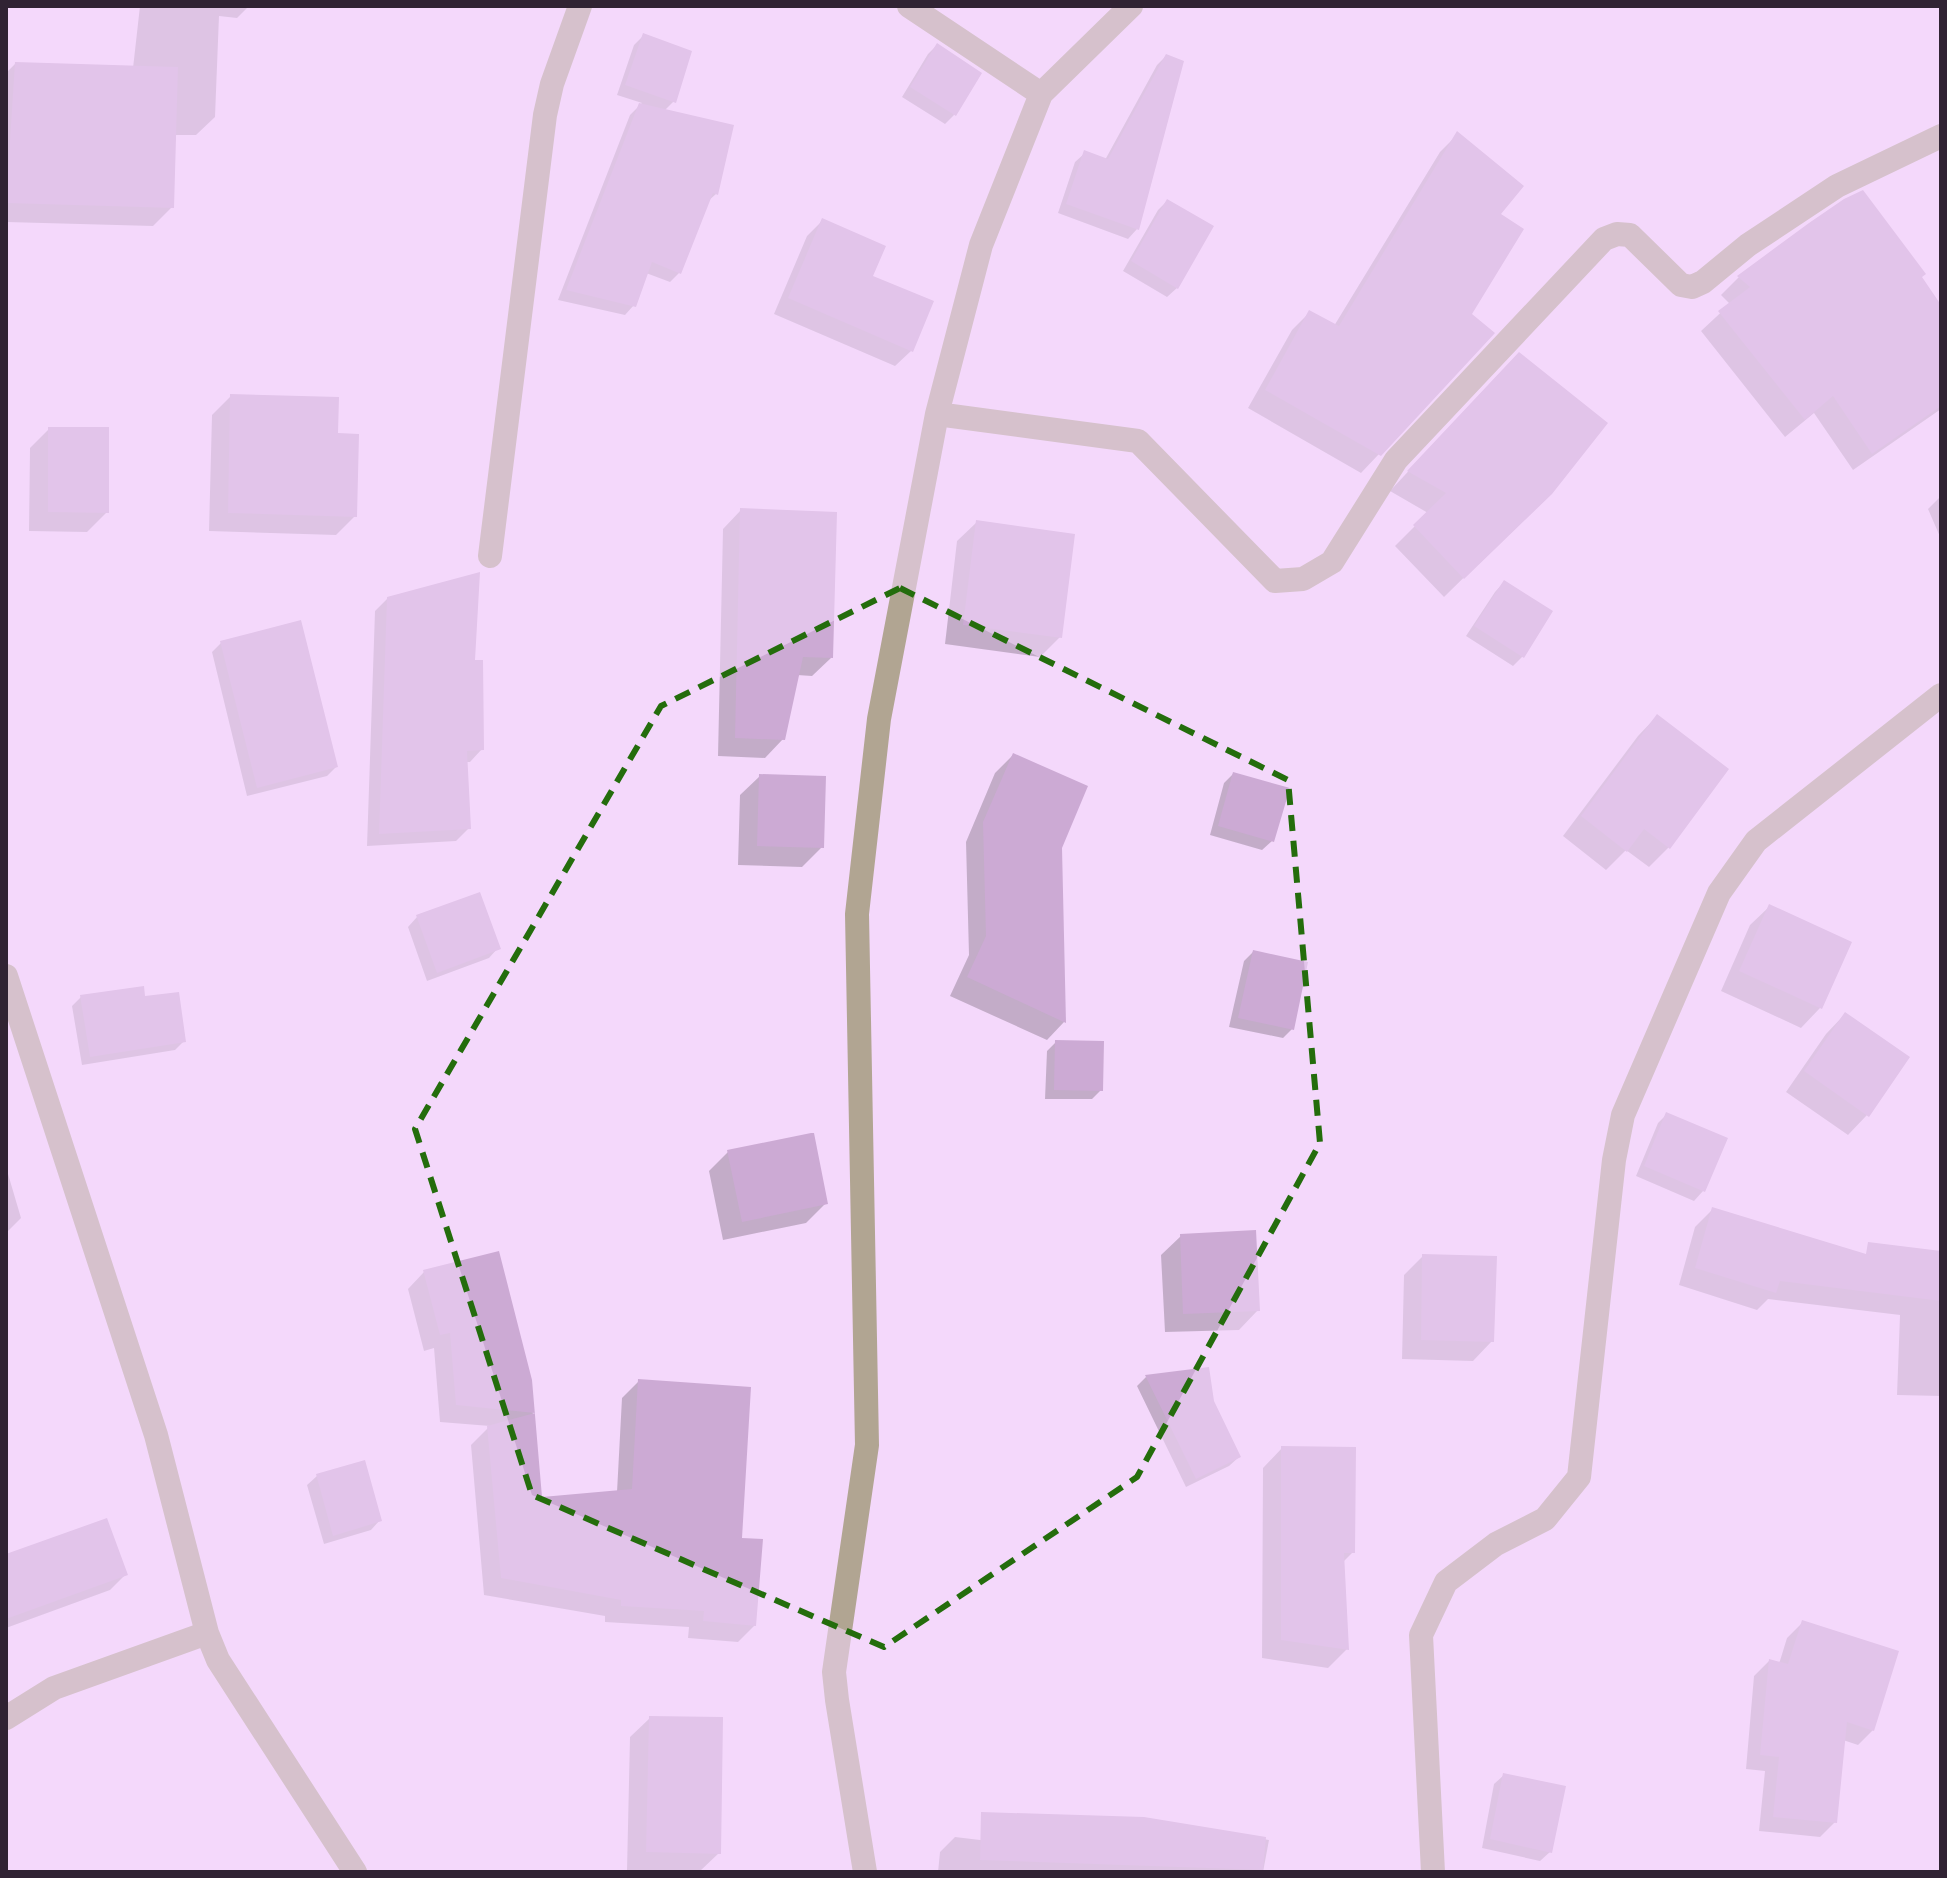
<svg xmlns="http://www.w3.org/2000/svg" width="1947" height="1878" viewBox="0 0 1947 1878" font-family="'Zilla Slab',serif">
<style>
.shadow{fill:#0003}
.building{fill:#ccaad4}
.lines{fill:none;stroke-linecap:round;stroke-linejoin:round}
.service{stroke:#b1a592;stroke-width:24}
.minor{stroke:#b1a592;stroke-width:24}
.marked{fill:none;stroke:#246d0c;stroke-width:6;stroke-dasharray:16 10;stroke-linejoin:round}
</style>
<rect width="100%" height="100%" fill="#f4d8fb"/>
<!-- shadow -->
<path class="shadow" d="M140 6H249L237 18 219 16 215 117 196 135H174L172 207 153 226 6 222V73L15 64 133 68Z
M643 36 674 101 664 111 716 194 707 202 679 273 670 282 646 273 634 305 625 315 558 300 630 115 642 103 617 95 634 45Z
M937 45 954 115 945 124 902 97 928 54Z
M1166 56 1181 62 1137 229 1128 239 1058 213 1075 162 1085 153 1105 160 1157 65Z
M1458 134 1498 215 1379 454 1361 473 1248 408 1292 330 1310 312 1334 326 1440 152Z
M1167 201 1177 288 1167 297 1123 271 1158 210Z
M822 221 871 277 911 351 895 366 774 314 807 236Z
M1739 277H1920L1941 308V409L1853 470 1814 413 1785 437 1701 331 1730 304 1721 295Z
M1499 374 1550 493 1444 597 1395 546 1428 513 1390 491Z
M231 396 335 435 355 516 336 535 209 531 212 415Z
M49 429 107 512 87 532 29 531 30 448Z
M1941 496V539L1928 509Z
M741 510 831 658 812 676 797 675 783 739 765 758 718 756 723 529Z
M977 522 1060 637 1040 657 945 644 957 541Z
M1504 582 1550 612 1522 657 1513 666 1466 636 1495 592Z
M388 598 473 662 482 749 470 762H465L469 828 456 841 367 846 375 611Z
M221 643 336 767 327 776 247 796 212 652Z
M1657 716 1726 770 1668 848 1649 867 1626 850 1606 870 1563 836 1638 736Z
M1013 755 1060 848 1064 1022 1047 1040 950 996 969 955 966 842 995 773Z
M1233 774 1272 841 1262 850 1210 835 1224 783Z
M760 776 822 847 802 867 738 865 740 795Z
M1770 906 1850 943 1820 1008 1801 1028 1721 991 1750 925Z
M417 917 498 948 489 958 427 981 408 927Z
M1253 952 1292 1029 1283 1038 1229 1027 1244 961Z
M81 997 144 998 184 1041 175 1050 82 1065 72 1006Z
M1845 1014 1867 1115 1848 1135 1786 1092 1826 1034Z
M1056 1042 1101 1090 1092 1099H1045L1047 1051Z
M1667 1114 1703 1191 1694 1201 1636 1176 1658 1123Z
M728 1152 826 1203 806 1223 723 1240 709 1171Z
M6 1167 21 1218 6 1233Z
M1713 1209 1905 1268 1941 1256V1396L1897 1395 1900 1315 1768 1299 1757 1310 1679 1285 1695 1227Z
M1181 1236 1258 1310 1239 1330 1165 1332 1161 1255Z
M1423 1256 1492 1341 1473 1361 1402 1359 1404 1275Z
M424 1272 530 1380 540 1499 617 1492 622 1398 639 1381 740 1540 755 1625 738 1642 688 1638 689 1627 605 1622V1616L484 1595 471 1445 490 1426 440 1422 434 1348 424 1351 408 1289Z
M1146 1377 1212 1402 1239 1457 1229 1466 1186 1487 1137 1386Z
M1282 1448 1353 1552 1343 1562 1347 1649 1328 1668 1262 1658 1263 1468Z
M317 1476 380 1520 371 1530 324 1544 307 1485Z
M6 1557 125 1575 110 1590 6 1628Z
M1802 1623 1873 1730 1858 1745 1843 1740 1835 1822 1820 1837 1759 1831 1765 1771 1746 1769 1754 1676 1769 1661 1779 1664 1787 1638Z
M650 1718 719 1853 699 1872 627 1870 630 1737Z
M1504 1775 1550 1852 1540 1861 1482 1848 1494 1784Z
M1144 1819 1269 1840 1263 1872H938L940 1852 955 1837 1022 1845Z"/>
<!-- building -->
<path class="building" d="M643 33 692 51 676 103 625 85Z
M937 43 982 73 956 116 910 87Z
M1166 54 1184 61 1139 230 1066 204 1084 150 1108 159Z
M15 62 178 67 174 208 6 203Z
M639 103 734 125 718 195 713 193 681 274 652 262 636 307 566 290Z
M1457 131 1524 186 1501 214 1524 229 1472 314 1495 333 1381 456 1265 390 1309 310 1339 326Z
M1863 190 1926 274 1922 277 1941 305V406L1872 454 1833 396 1805 420 1718 311 1750 287 1737 276 1809 223 1844 199Z
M1167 199 1214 226 1178 289 1131 261Z
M822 218 886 246 873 276 934 301 913 352 788 298Z
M1519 352 1608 423 1552 494 1464 579 1413 525 1446 493 1407 471Z
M230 394 339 397 338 433 359 434 357 517 228 513Z
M48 427H109V513L48 512Z
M740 508 837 512 833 658 803 657 785 740 735 738Z
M976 520 1075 534 1062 638 963 625Z
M480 572 475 660H483L484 750 467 751 471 829 379 834 387 597Z
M1504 580 1553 611 1524 658 1474 626Z
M301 620 338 767 257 788 220 641Z
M1657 714 1729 769 1670 849 1644 829 1627 852 1581 816Z
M1013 753 1088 786 1062 848 1066 1023 967 977 986 936 983 822Z
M1233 772 1290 788 1274 842 1218 826Z
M759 774 826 776 824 848 757 846Z
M480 892 501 949 437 973 416 915Z
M1769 904 1852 942 1822 1009 1739 971Z
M1253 950 1308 962 1294 1030 1238 1018Z
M144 986 145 996 179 992 186 1042 90 1057 80 995Z
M1845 1012 1910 1057 1869 1117 1804 1071Z
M1055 1040 1104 1041 1103 1091 1054 1090Z
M1666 1112 1728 1138 1705 1192 1644 1166Z
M811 1133H814L828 1204 742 1222 727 1150Z
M1712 1207 1866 1254 1868 1242 1941 1251V1301L1780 1281 1776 1293 1695 1268Z
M1256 1230 1260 1311 1183 1314 1180 1234Z
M499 1251 532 1380 542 1497 632 1489 638 1379 751 1387 742 1538 763 1539 756 1626 703 1621 704 1611 621 1606V1600L501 1578 487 1426 535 1413 456 1405 450 1333 440 1335 423 1270Z
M1422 1254 1497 1256 1494 1342 1421 1340Z
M1209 1367 1214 1401 1241 1457 1196 1479 1145 1375Z
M1281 1446 1356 1447 1355 1553H1344L1349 1650 1281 1640Z
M365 1460 382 1521 333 1536 316 1474Z
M107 1518 128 1575 6 1619V1554Z
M1802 1620 1899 1651 1874 1731 1847 1722 1837 1823 1773 1817 1779 1757 1760 1755 1769 1659 1788 1664Z
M649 1716 723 1717 721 1854 646 1852Z
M1503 1773 1566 1786 1552 1853 1490 1839Z
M981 1812 1144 1817 1266 1837 1263 1870 980 1860Z"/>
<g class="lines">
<!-- service -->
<path class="service" d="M909 6 1041 94
M937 414 1138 441 1275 581 1303 579 1332 562 1396 460 1604 239 1617 234 1630 235 1681 285 1692 287 1703 282 1748 245 1837 186 1941 136
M490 556 545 115 552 84 580 6
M865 1872 837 1700 834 1672 867 1445 857 914 879 719 937 414 981 245 1041 94 1131 6
M1433 1872 1421 1635 1446 1582 1496 1544 1545 1519 1579 1477 1614 1160 1623 1115 1719 893 1756 841 1941 695"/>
<!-- minor -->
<path class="minor" d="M6 976 156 1435 207 1633 218 1660 355 1872
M6 1718 54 1688 207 1633"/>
</g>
<!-- marked area -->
<path d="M0 0H1947V1878H0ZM900 588 1288 780 1320 1143 1137 1477 884 1647 532 1495 415 1129 661 706Z" fill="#f4d8fb" fill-opacity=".55" fill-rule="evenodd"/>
<path class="marked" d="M900 588 1288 780 1320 1143 1137 1477 884 1647 532 1495 415 1129 661 706Z"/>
<!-- border -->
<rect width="1947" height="1878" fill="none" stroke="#302333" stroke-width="16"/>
</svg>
